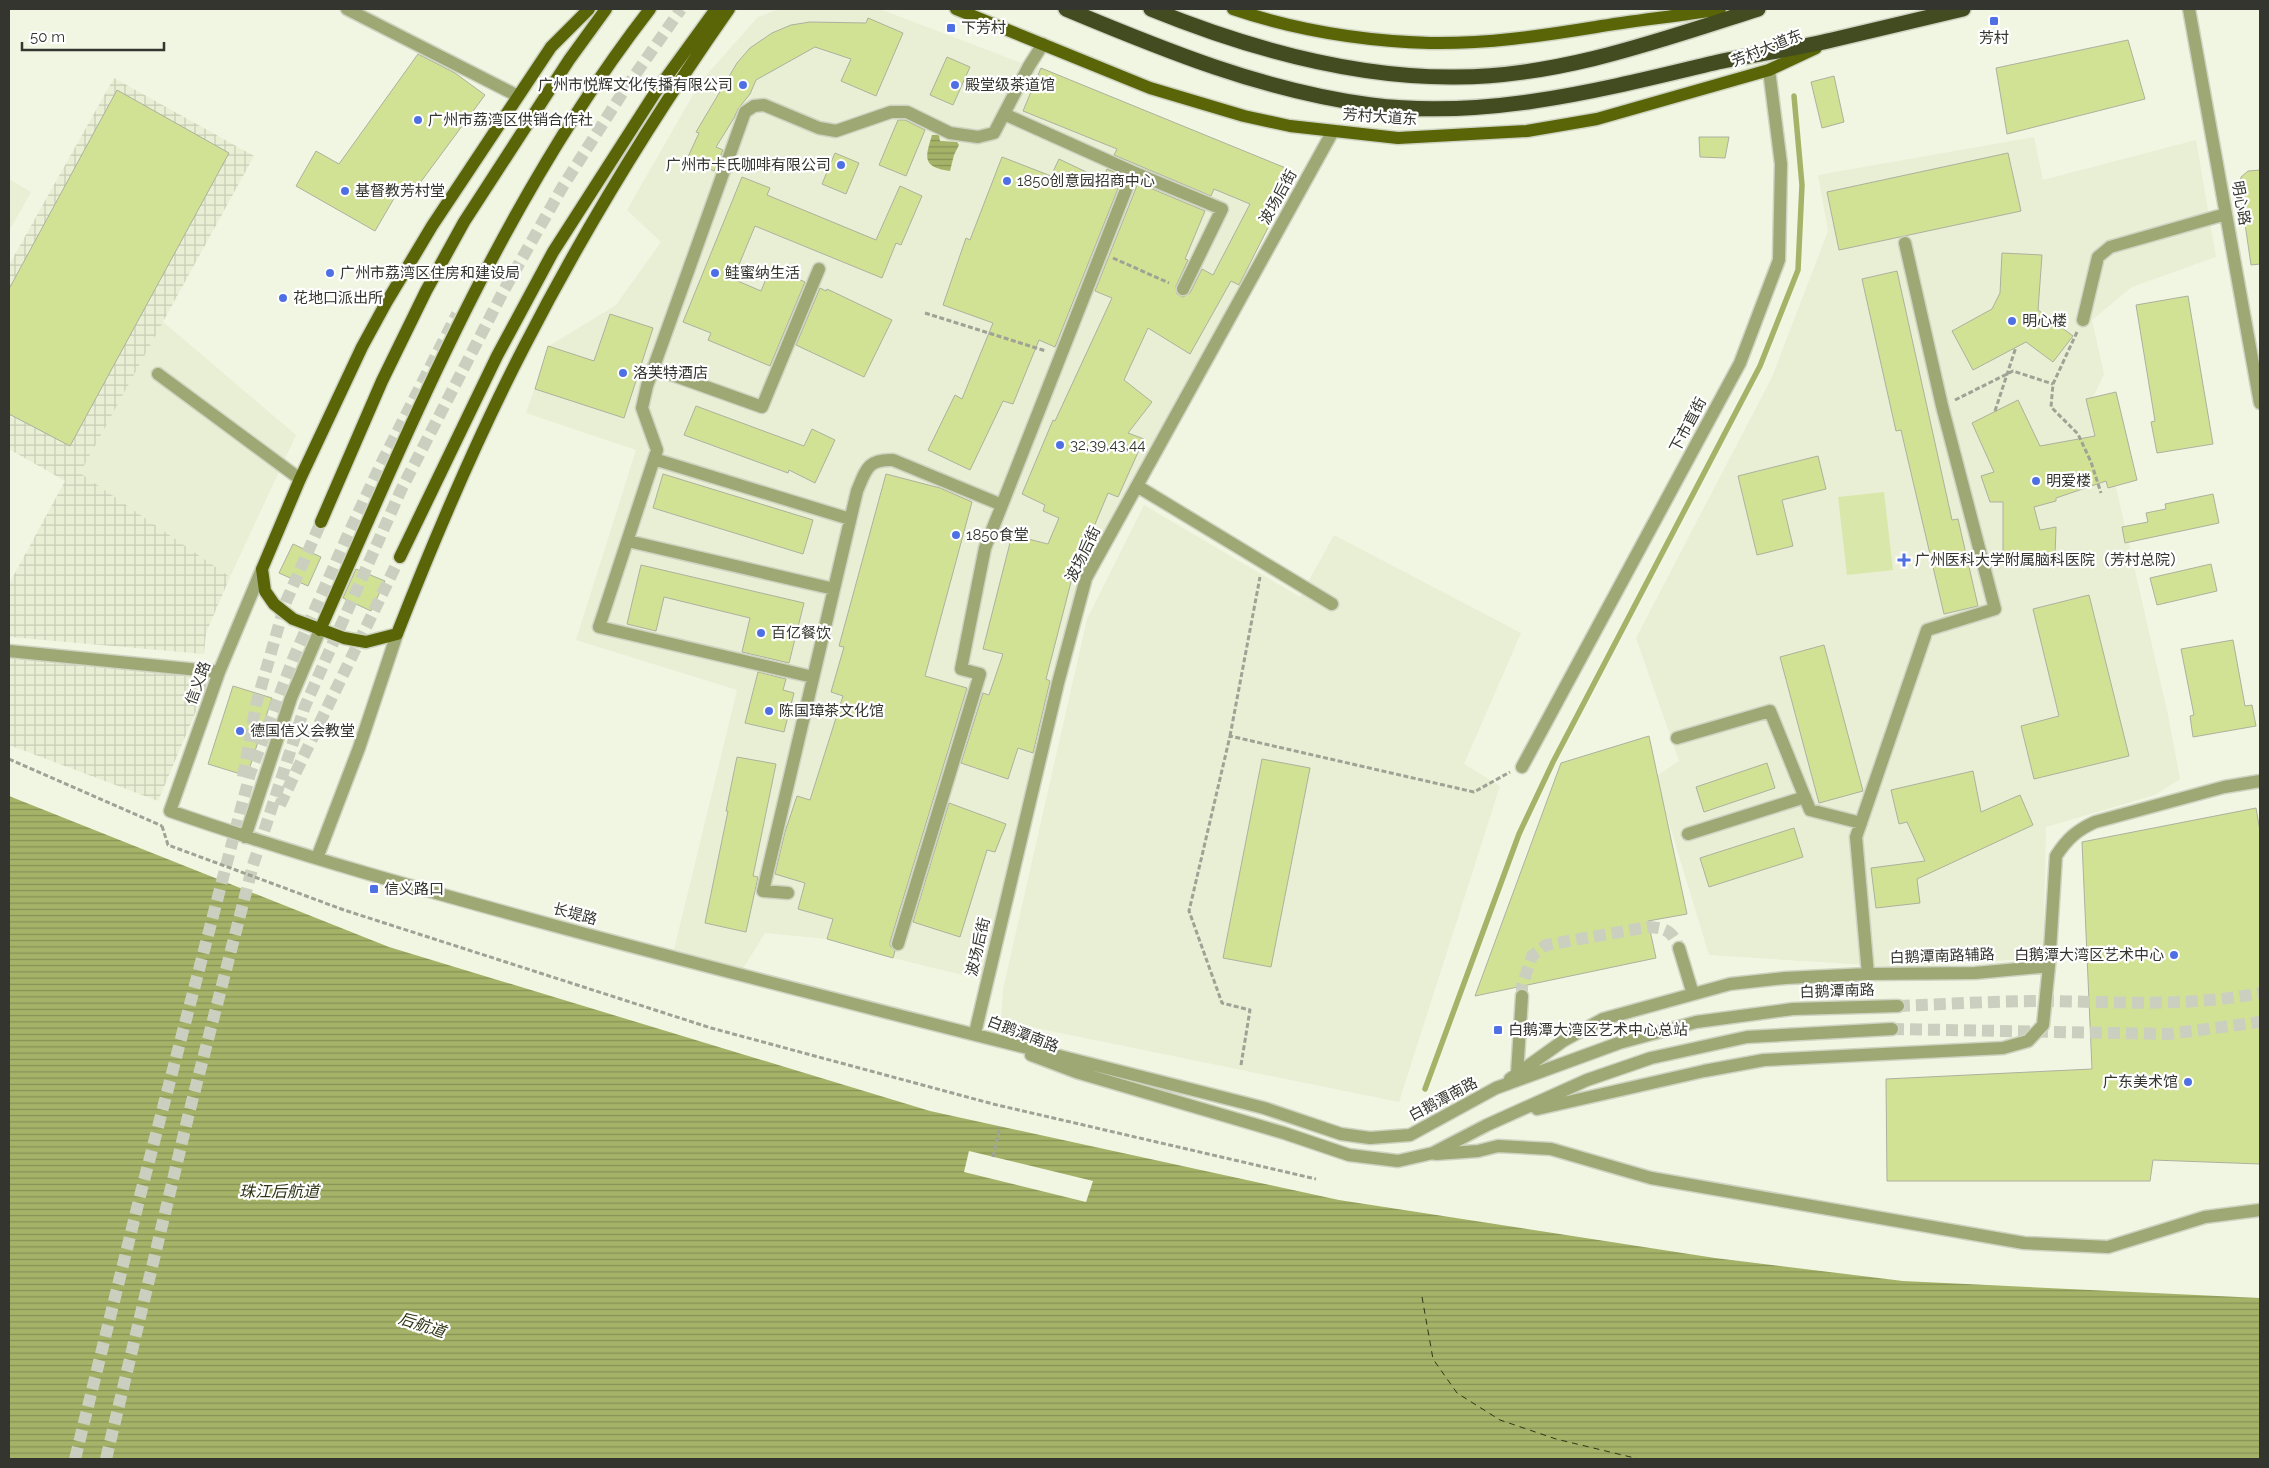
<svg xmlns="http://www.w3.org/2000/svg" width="2269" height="1468" viewBox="0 0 2269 1468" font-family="Raleway,'Noto Sans SC',sans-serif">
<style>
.built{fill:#e8efd4}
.industrial{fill:url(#industrial-grid)}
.garden{fill:#dae7ab}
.water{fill:url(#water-rules)}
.pier{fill:#f1f6e3}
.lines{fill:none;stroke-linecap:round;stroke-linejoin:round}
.stream{stroke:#a4b368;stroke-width:5.5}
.ferry{stroke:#2f3514;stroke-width:1;stroke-dasharray:6 5;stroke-linecap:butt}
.building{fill:#d2e295;stroke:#acb19e}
.minor-tunnel{stroke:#cbcfbf;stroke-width:12;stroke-dasharray:12 6;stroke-linecap:butt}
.major-tunnel{stroke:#cbcfbf;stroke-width:12;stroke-dasharray:12 6;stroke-linecap:butt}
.minor-casing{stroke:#cfd3c2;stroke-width:15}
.major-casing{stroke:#cfd3c2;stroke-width:15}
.highway-casing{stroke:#cfd3c2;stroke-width:18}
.path{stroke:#9fa294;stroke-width:3;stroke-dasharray:5 2.5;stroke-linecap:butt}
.minor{stroke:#9da874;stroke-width:12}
.major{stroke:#596506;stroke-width:12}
.highway{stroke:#434b21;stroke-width:15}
.poi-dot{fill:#4e70e4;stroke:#fff;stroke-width:2}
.labels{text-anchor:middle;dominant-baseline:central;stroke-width:4.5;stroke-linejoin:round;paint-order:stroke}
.poi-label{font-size:15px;fill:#34352e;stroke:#fff;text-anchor:start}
.street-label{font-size:15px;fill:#34352e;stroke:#fff}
.water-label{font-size:16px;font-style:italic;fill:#2f3514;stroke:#fff}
</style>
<defs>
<pattern id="industrial-grid" width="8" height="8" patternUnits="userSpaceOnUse" patternTransform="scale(1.25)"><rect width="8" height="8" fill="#e8efd4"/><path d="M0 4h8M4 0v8" fill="none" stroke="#c8ceb6"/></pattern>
<pattern id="water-rules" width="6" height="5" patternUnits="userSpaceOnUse" patternTransform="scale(1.25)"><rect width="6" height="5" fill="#a4b368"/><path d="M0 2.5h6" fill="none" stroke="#869256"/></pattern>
</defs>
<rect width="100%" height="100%" fill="#f1f6e3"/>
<!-- built -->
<path class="built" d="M779 9H880L1029 66 1041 68 1293 171 1275 214 1239 285 1086 578 987 981 893 958 827 939 765 933 739 975 672 958 737 690 576 640 636 450 526 413 549 346 616 305 661 242 627 210 701 81 758 17Z
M2034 137 2043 180 2196 140 2216 257 2132 287 2092 320 2104 374 2088 408 2115 483 2168 715 2180 779 2155 795 2046 827 2043 958 1898 967 1709 955 1655 777 1679 761 1636 638 1772 377 1828 231 1818 175Z
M9 179 31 192 9 231Z
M162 321 296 435 230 577 79 473Z
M1144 505 1300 597 1334 535 1521 633 1464 764 1500 786 1399 1102 1001 1021 1003 989 1087 619Z"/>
<!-- industrial -->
<path class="industrial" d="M114 78 254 156 80 473 230 577 206 633 204 654 9 637V584L65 481 9 449V265Z
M9 655 210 678 158 801 9 745Z"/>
<!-- garden -->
<path class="garden" d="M1884 492 1893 570 1847 575 1838 497Z"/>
<!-- water -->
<path class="water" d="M932 135H939L940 141 957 142 959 145 954 155 950 171C922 167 925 158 932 135Z
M9 796 389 947 930 1111 1339 1200 1715 1258 1903 1281 2260 1298V1459H9Z"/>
<!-- pier -->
<path class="pier" d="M969 1151 1093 1181 1086 1202 964 1172Z"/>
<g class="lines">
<!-- stream -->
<path class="stream" d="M1425 1089 1519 834 1553 762 1760 366 1798 270 1802 185 1794 96"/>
<!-- ferry -->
<path class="ferry" d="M1422 1297 1433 1359 1457 1393 1500 1420 1556 1439 1639 1459"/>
</g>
<!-- building -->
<path class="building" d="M868 18 903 33 876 96 841 81 851 59 815 47 756 80 750 94 738 109 734 118 716 147 723 150 714 171 687 159 699 133 696 132 737 63 750 48 772 33 791 25 810 22 866 23Z
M2128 40 2145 99 2007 134 1996 68Z
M418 54 455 73 485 95 414 191 403 183 375 231 296 186 316 151 339 164Z
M947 57 970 67 953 105 930 95Z
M1041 68 1293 171 1275 214 1239 285 1231 281 1190 354 1148 328 1124 380 1152 402 1128 433 1144 439 1118 497 1108 493 1083 553 1079 551 1046 679 1050 681 1033 753 1018 748 1008 779 961 763 983 693 989 695 1003 654 983 649 1012 535 1048 544 1059 518 1043 511 1045 505 1022 494 1053 420 1055 421 1112 298 1095 291 1138 183 1205 211 1185 259 1188 260 1176 286 1177 294 1183 297 1190 293 1202 269 1213 275 1250 204 1214 189 1211 196 1114 155 1117 149 1023 111Z
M1834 76 1844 122 1822 128 1811 82Z
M117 90 229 153 70 446 9 414V289Z
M898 120H905L925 130 906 176 879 165Z
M1699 137H1729L1725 158 1700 157Z
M835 153 859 163 846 194 822 184Z
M2008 153 2021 211 1839 250 1827 192Z
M1002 157 1051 176 1059 159 1103 180 1107 169 1123 176 1055 347 1039 340 1013 404 1003 401 970 470 928 450 955 395 962 399 993 323 943 305 966 238 970 240Z
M2260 170V264L2251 265 2240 189 2241 177 2248 171Z
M742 177 770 188 767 195 876 240 900 186 922 196 901 245 896 243 882 278 755 226 733 279 761 291 771 267 805 282 770 366 708 340 711 333 683 322Z
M2002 253 2042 255 2038 310 2073 336 2053 362 2026 342 1973 370 1952 331 1992 309 2000 293Z
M1897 271 1952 520 1958 519 1978 606 1944 614 1901 430 1896 431 1862 279Z
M820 288 826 291 827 289 892 320 864 377 796 345Z
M2188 296 2213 444 2157 453 2151 422 2155 421 2136 305Z
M610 314 653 328 624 418 535 389 548 346 594 361Z
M2116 392 2137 480 2108 488 2106 481 2056 498V501L2034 507 2040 530 2056 527 2055 557 2003 558V502H1990L1981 476 1994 472 1972 423 2018 400 2040 446 2095 436 2086 399Z
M696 406 804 446 812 429 835 440 815 483 789 470 788 473 684 435Z
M1818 456 1826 489 1782 500 1793 546 1757 555 1738 476Z
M663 474 813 520 803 554 653 508Z
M886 474 940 488 972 502 925 676 967 688 890 942V946L895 951 893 958 827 939 833 919 798 909 805 883 775 874 785 832 797 796 810 800 843 696 831 692 844 647 839 646Z
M2213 494 2219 523 2125 543 2122 527 2148 522 2146 513 2166 509 2165 504Z
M293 544 321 557 308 586 279 573Z
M2211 564 2217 591 2157 605 2150 578Z
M641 565 804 603 789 663 742 652 750 618 664 597 656 631 627 624Z
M356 569 385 581 371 611 343 598Z
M2089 595 2129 756 2034 779 2021 726 2059 716 2033 609Z
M2233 640 2245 706 2252 705 2256 726 2193 737 2190 716 2194 715 2181 649Z
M1824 645 1863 791 1819 803 1780 657Z
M758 672 786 679 783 690 794 693 784 732 745 723Z
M233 686 272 698 247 776 208 764Z
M1649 736 1687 914 1648 921 1656 958 1475 996 1561 763Z
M737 757 776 764 753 876 758 877 746 932 705 923 728 811H726Z
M1262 759 1310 768 1271 967 1223 958Z
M1767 763 1775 788 1704 812 1696 787Z
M1973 771 1981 812 2020 795 2033 825 1917 879 1920 903 1876 908 1871 868 1925 861 1907 822 1899 824 1891 790Z
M949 803 1006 824 995 852 987 850 960 937 913 922Z
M2256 808 2260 831V1164L2153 1160 2150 1181H1887L1886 1079 2092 1069 2082 842Z
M1794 828 1803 857 1709 887 1700 858Z"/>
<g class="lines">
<!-- minor-tunnel -->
<path class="minor-tunnel" d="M1522 996V986L1532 956 1546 945 1648 927C1667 928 1672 931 1679 948
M1898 1006C1947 1004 1997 1001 2047 1001 2118 1002 2190 1007 2260 993
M1892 1029 2169 1034 2260 1022"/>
<!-- major-tunnel -->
<path class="major-tunnel" d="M243 777 256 705 285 604 321 522
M280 805 400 557
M75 1459 141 1192 250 774 293 659 346 539 380 466 457 314
M106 1459 188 1117 253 865 305 706 401 490 503 292 563 186 623 92 681 9"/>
<!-- minor casing -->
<g class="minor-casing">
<path id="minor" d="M347 9 518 96
M2189 9 2260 403
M1004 114 1133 172 1222 209 1183 289
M2083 320 2098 257 2110 247 2226 214
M653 368 762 407 819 269
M158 374 300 479
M654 459 850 519
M1137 486 1332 604
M628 541 834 589
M262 569 219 672 170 811C299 856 431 892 563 928 796 991 1030 1048 1264 1108L1341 1134 1370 1138 1410 1135 1496 1088 1619 1043 1696 1022 1793 1009 1898 1006
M9 651 219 672
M813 677 599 627 657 450 642 408 647 386 745 112 754 106 764 105 819 128 836 131 891 112H907L950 133 978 137 994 133 1029 66 1043 44
M1677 738 1770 711 1810 810 1861 823
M1522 767 1740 363 1779 260 1781 164 1769 70
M1688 834 1805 797
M245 837 291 698 320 630
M317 858 359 748 397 634
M788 893 763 891 857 491C866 470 867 459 893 460L1002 505
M898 944 980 674 961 669 985 548 1133 172
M1679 948 1693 994
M1868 974 1856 837 1927 630 1995 609 1942 406 1905 243
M975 1033 1058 683 1086 578 1333 131
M1031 1055 1076 1072 1284 1133 1349 1155 1398 1161 1433 1153 1487 1125 1587 1080 1651 1058 1747 1037 1892 1029
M1517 1074 1522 996
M1510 1079 1563 1041 1603 1019 1730 984 1785 978 1868 974 1975 973 2049 966
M1537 1109 1704 1071 1764 1060 2003 1048 2028 1041 2043 1025 2049 966 2056 856C2067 839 2077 830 2095 822L2224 787 2260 781
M1436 1154 1478 1151 1498 1146 1551 1149 1651 1178 2024 1243 2108 1247 2205 1217 2260 1210"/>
</g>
<!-- major casing -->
<g class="major-casing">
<path id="major" d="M589 9 551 47 432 226 386 303 362 347 300 479 262 569 265 591 274 604 293 619 344 638 366 642 397 634C435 537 476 440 524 347 584 230 654 116 729 9
M956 9 1150 88 1244 116 1290 126 1398 138 1527 131 1597 119 1769 70 1816 48
M1233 9C1295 30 1365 41 1430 43 1486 44 1541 36 1596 27 1637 20 1679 16 1720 9
M321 522 382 381 426 291 464 222 569 60 606 9
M400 557 497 356 553 252 655 93 716 9
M320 630C415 415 505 196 650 9"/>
</g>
<!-- highway casing -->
<g class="highway-casing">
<path id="highway" d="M1066 9C1164 50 1264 91 1371 105 1488 120 1605 89 1718 62 1756 54 1795 49 1832 40 1876 30 1919 19 1963 9
M1151 9C1247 48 1352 78 1456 77 1559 77 1661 40 1758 9"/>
</g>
<!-- path -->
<path class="path" d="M1113 258 1169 283
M925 313 1046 351
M2077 332 2053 384 2051 407 2078 434 2091 462 2101 493
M1955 400 2013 371 2053 384
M1995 411 2016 347
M1230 736 1260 577
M9 759 162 826
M162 826 168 845 344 910 711 1028 993 1104 1316 1179
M1241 1065 1250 1010 1222 1003 1189 911 1230 736 1474 792 1510 772
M993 1157 1000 1127"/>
<!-- minor -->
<use href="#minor" class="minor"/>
<!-- major -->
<use href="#major" class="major"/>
<!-- highway -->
<use href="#highway" class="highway"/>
</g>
<!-- markers -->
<g class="poi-dot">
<rect x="1989" y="16" width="10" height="10" rx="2.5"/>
<rect x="946" y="23" width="10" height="10" rx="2.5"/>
<circle cx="743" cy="85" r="5"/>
<circle cx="955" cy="85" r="5"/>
<circle cx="418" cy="120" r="5"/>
<circle cx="841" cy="165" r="5"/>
<circle cx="1007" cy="181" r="5"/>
<circle cx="345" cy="191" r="5"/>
<circle cx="330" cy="273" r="5"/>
<circle cx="715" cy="273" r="5"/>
<circle cx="283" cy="298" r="5"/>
<circle cx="2012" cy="321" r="5"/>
<circle cx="623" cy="373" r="5"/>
<circle cx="1060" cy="445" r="5"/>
<circle cx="2036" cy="481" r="5"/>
<circle cx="956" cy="535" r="5"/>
<path d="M1901.5 552.5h5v5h5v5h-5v5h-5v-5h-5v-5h5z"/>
<circle cx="761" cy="633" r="5"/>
<circle cx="769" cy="711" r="5"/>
<circle cx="240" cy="731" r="5"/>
<rect x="369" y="884" width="10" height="10" rx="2.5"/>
<circle cx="2174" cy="955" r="5"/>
<rect x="1493" y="1025" width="10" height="10" rx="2.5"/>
<circle cx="2188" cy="1082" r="5"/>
</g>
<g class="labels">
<!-- poi labels -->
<g class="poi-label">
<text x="961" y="28">下芳村</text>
<text x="1994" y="38" text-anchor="middle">芳村</text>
<text x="733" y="85" text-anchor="end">广州市悦辉文化传播有限公司</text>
<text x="965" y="85">殿堂级茶道馆</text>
<text x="428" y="120">广州市荔湾区供销合作社</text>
<text x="831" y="165" text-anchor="end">广州市卡氏咖啡有限公司</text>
<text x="1017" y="181">1850创意园招商中心</text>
<text x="355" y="191">基督教芳村堂</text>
<text x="340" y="273">广州市荔湾区住房和建设局</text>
<text x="725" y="273">鲑蜜纳生活</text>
<text x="293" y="298">花地口派出所</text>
<text x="2022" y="321">明心楼</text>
<text x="633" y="373">洛芙特酒店</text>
<text x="1070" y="445">32,39,43,44</text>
<text x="2046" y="481">明爱楼</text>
<text x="966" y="535">1850食堂</text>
<text x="1915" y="560">广州医科大学附属脑科医院（芳村总院）</text>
<text x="771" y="633">百亿餐饮</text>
<text x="779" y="711">陈国璋茶文化馆</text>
<text x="250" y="731">德国信义会教堂</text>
<text x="384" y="889">信义路口</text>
<text x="2164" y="955" text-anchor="end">白鹅潭大湾区艺术中心</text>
<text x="1508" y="1030">白鹅潭大湾区艺术中心总站</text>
<text x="2178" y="1082" text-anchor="end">广东美术馆</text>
</g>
<!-- street labels -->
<g class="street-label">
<text transform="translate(1767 48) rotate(-22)">芳村大道东</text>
<text transform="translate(1380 117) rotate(4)">芳村大道东</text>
<text transform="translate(1278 197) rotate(-61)">波场后街</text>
<text transform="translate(2241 203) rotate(80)">明心路</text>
<text transform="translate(1688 425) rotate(-62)">下市直街</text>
<text transform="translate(1083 554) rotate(-64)">波场后街</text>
<text transform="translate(198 683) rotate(-70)">信义路</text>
<text transform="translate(575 914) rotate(15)">长堤路</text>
<text transform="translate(978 947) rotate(-77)">波场后街</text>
<text transform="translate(1942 956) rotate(-2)">白鹅潭南路辅路</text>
<text transform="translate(1837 991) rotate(-2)">白鹅潭南路</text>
<text transform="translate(1023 1034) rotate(21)">白鹅潭南路</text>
<text transform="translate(1443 1099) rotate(-28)">白鹅潭南路</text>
</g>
<!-- water labels -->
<g class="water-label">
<text x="279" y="1191">珠江后航道</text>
<text transform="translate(422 1325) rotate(18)">后航道</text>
</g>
</g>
<!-- border -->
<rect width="2269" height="1468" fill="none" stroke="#34352e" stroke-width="20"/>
<!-- scale -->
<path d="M22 42v8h142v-8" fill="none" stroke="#34352e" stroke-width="2.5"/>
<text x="30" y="42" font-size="15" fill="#34352e" stroke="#ffffff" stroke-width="4" paint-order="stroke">50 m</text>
</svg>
